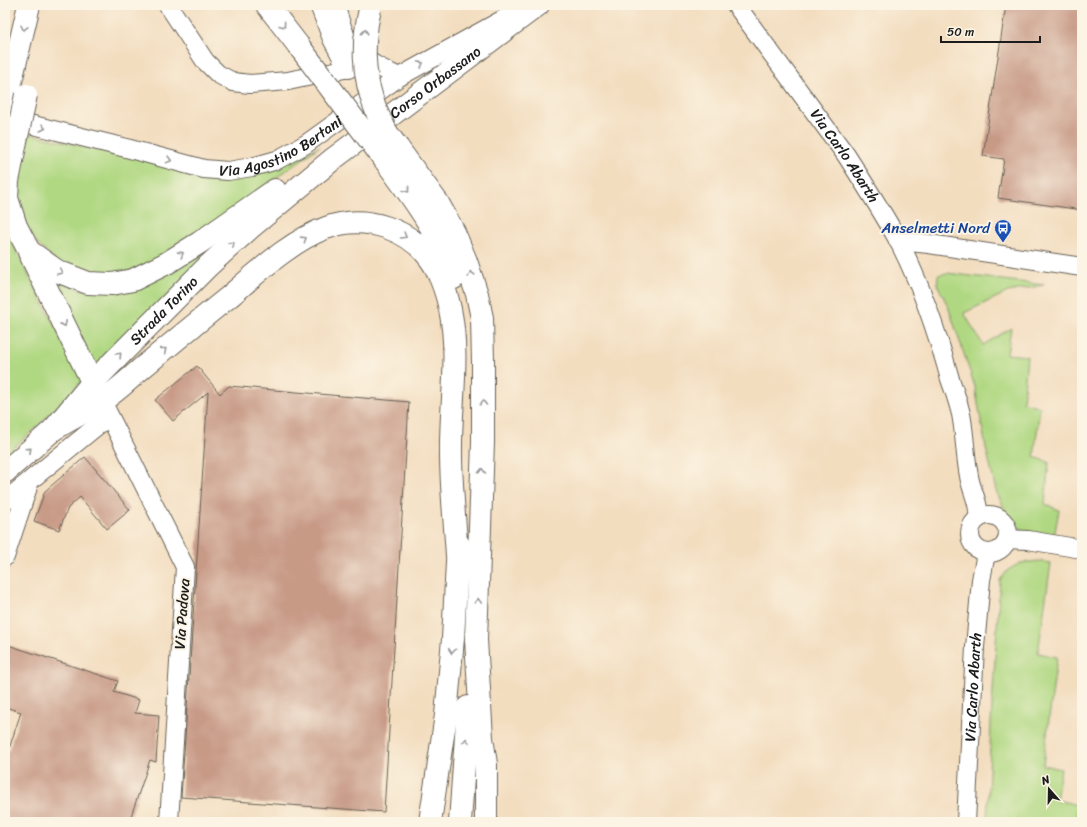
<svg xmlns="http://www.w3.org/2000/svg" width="1087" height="827" viewBox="0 0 1087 827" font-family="Sriracha,sans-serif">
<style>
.green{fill:#b0d882;stroke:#667a4f}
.building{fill:#c79a86}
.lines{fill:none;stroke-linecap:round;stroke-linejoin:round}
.minor-casing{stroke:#676055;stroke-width:20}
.major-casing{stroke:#676055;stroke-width:24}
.highway-casing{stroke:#676055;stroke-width:24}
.minor{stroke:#fff;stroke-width:18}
.major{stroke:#fff;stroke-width:22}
.highway{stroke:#fff;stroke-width:22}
.major-bridge-casing{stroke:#676055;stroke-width:24;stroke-linecap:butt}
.highway-bridge-casing{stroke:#676055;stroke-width:24;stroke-linecap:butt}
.major-bridge{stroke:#fff;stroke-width:22}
.highway-bridge{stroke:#fff;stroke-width:22}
.oneway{stroke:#999}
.labels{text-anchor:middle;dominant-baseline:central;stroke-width:4;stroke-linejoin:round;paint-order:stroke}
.street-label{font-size:15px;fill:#1c1c1c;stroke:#fcf5e5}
.transit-label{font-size:15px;fill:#164399;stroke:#fcf5e5;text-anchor:end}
</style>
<rect width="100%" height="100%" fill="#fcf5e5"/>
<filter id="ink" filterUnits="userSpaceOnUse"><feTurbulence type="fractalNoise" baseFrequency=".025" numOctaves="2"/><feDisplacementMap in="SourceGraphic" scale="8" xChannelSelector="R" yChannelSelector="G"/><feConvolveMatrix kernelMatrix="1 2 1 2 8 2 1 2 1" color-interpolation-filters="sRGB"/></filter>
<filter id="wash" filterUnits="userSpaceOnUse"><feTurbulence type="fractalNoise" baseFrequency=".012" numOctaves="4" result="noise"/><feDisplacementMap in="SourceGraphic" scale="16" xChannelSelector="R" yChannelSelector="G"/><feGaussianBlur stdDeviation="0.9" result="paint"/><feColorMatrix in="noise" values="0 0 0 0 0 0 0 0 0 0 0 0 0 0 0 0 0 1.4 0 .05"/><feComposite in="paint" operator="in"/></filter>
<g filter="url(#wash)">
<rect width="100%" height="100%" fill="#f3ddbf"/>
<!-- green -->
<path class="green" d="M25 133 202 173 295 158 320 146 198 235 147 266 104 277 61 266 30 237 15 197Z
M5 223 15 249 83 380 36 428 5 455Z
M229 233 94 370 49 278 82 290Z
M947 273 1044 285 1008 292 964 313 983 345 1011 328 1007 354 1027 356 1023 402 1040 407 1034 457 1049 462 1045 504 1059 510 1054 537 1022 530 1008 516 996 491 986 448 975 387 948 306 937 284 938 275Z
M1039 561 1051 563 1038 653 1057 657 1043 765 1061 769 1056 800 1078 805 1075 822H987L991 722 1000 580 1008 570 1020 563Z"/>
<g id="blocks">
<!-- building -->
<path class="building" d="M1006 5H1082V210L998 198 1004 159 983 156Z
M197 366 220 394 229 386 409 402 384 812 181 797 208 392 173 421 155 400Z
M85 457 130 510 107 529 80 497 68 508 59 530 34 521 45 491Z
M5 644 118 681 114 692 139 700 135 713 159 715 156 762 150 760 129 822H5V751L8 752 21 712 5 707V667L8 657 5 656Z"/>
</g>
</g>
<g filter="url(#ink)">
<use href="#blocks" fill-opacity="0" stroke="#676055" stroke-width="1"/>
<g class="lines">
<!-- minor casing -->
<g class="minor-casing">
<g id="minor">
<path d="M168 5 205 61 218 74 233 82 250 84 288 81 372 63"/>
<path d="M319 5 332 39 348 69"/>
<path d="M335 5C339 16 342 30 348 41 358 59 381 68 399 77"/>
<path id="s1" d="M736 5 846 155C864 183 882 211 898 240 921 284 937 332 950 379 954 390 958 402 961 414 965 434 965 456 969 476 971 490 980 504 978 517"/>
<path id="s2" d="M5 118 130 149 204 169 228 171 252 167 277 160 306 144 399 77 518 11"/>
<path d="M898 241 929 244 1082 267"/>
<path d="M102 401 185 567 169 822"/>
<path d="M5 501 109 416"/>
<circle cx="989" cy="534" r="19"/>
<path d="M1007 539 1028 540 1082 549"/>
<path d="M5 557 30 481"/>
<path id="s3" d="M966 822 975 647 981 580 986 553"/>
</g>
</g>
<!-- major casing -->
<g class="major-casing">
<g id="major">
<path d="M5 107 29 5"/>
<path d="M15 146 8 181 7 198 16 226 29 251 57 271 88 283 112 284 133 280 167 263 199 243 275 190"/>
<path d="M29 252 98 394"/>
<path id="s4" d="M5 472 54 429 92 383 208 266 250 228 333 159 538 5"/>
</g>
</g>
<!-- highway casing -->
<g class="highway-casing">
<path id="highway" d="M267 5 298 45
M398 148 438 203 454 232 466 261 477 294 482 318 483 362V442L476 640 482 738 486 764V822
M384 159C411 196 440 233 454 278
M54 429C69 420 85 412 100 402 115 393 128 380 142 368 171 344 200 320 230 296 257 273 292 240 326 228 365 213 413 229 435 266 442 280 447 295 450 309 460 357 450 406 451 454 451 487 455 523 457 556
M430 822 446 715 453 639 458 543
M460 822 468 707"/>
</g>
<!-- minor -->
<use href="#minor" class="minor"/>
<!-- major -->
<use href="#major" class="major"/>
<!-- highway -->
<use href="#highway" class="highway"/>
<!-- major-bridge casing -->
<g class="major-bridge-casing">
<path id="major-bridge" d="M15 146 26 95"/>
</g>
<!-- highway-bridge casing -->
<g class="highway-bridge-casing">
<path id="highway-bridge" d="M370 9C360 50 364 90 384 127 387 134 393 141 398 148
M298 45 384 159"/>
</g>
<!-- major-bridge -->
<use href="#major-bridge" class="major-bridge"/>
<!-- highway-bridge -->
<use href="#highway-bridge" class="highway-bridge"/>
</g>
<!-- one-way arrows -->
<defs><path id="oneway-chevron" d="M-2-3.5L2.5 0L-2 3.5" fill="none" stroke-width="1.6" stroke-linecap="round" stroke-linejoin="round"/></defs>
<g class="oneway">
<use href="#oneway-chevron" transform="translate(283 25) rotate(53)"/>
<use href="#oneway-chevron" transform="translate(24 28) rotate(103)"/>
<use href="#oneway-chevron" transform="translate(365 32) rotate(-84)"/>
<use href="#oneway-chevron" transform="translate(421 64) rotate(-29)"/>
<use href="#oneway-chevron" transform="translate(43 128) rotate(14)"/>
<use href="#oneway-chevron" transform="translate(169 160) rotate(15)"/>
<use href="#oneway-chevron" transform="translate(407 190) rotate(53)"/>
<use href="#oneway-chevron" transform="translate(404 236) rotate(31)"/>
<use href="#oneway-chevron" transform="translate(304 239) rotate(-32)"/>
<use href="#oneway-chevron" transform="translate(232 244) rotate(-43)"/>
<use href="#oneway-chevron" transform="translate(181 254) rotate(-33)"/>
<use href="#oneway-chevron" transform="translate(60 272) rotate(26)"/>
<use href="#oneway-chevron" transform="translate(471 274) rotate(-107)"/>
<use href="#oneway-chevron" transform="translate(64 324) rotate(64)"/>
<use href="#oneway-chevron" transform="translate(164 350) rotate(-39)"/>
<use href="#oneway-chevron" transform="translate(119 355) rotate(-45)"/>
<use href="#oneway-chevron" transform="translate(483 403) rotate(-90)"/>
<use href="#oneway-chevron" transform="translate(29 450) rotate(-42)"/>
<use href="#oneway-chevron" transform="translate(482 471) rotate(-88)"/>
<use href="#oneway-chevron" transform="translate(478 601) rotate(-88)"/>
<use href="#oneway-chevron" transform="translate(452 651) rotate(95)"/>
<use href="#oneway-chevron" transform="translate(466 741) rotate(-86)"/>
</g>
</g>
<!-- icons -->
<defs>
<g id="bus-pin" transform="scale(0.9)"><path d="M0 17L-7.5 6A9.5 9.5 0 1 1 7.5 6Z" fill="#1a4fb4" stroke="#fcf5e5"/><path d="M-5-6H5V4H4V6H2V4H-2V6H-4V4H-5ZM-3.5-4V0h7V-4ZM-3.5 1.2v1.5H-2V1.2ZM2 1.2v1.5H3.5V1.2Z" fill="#fff"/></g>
</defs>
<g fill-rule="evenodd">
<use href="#bus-pin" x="1003" y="228"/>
</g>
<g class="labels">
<!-- street labels -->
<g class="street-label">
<text stroke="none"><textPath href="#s4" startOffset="582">Corso Orbassano</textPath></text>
<text stroke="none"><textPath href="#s2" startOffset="288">Via Agostino Bertani</textPath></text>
<text stroke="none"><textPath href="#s1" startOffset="186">Via Carlo Abarth</textPath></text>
<text stroke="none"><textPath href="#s4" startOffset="227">Strada Torino</textPath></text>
<text transform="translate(182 614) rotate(-86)">Via Padova</text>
<text stroke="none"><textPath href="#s3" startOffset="135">Via Carlo Abarth</textPath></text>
</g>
<!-- transit labels -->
<g class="transit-label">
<text x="990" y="228">Anselmetti Nord</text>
</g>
</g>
<!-- margin -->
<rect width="1087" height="827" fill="none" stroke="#fcf5e5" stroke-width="20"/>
<!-- north arrow -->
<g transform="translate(1049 789) rotate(340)" stroke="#fcf5e5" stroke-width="3" paint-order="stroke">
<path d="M0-3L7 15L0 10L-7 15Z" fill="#1c1c1c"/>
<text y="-6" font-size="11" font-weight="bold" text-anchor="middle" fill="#1c1c1c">N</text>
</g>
<!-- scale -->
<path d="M941 36v6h99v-6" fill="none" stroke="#1c1c1c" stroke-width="2"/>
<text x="947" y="36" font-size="12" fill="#1c1c1c" stroke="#fcf5e5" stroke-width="3" paint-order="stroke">50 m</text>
</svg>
